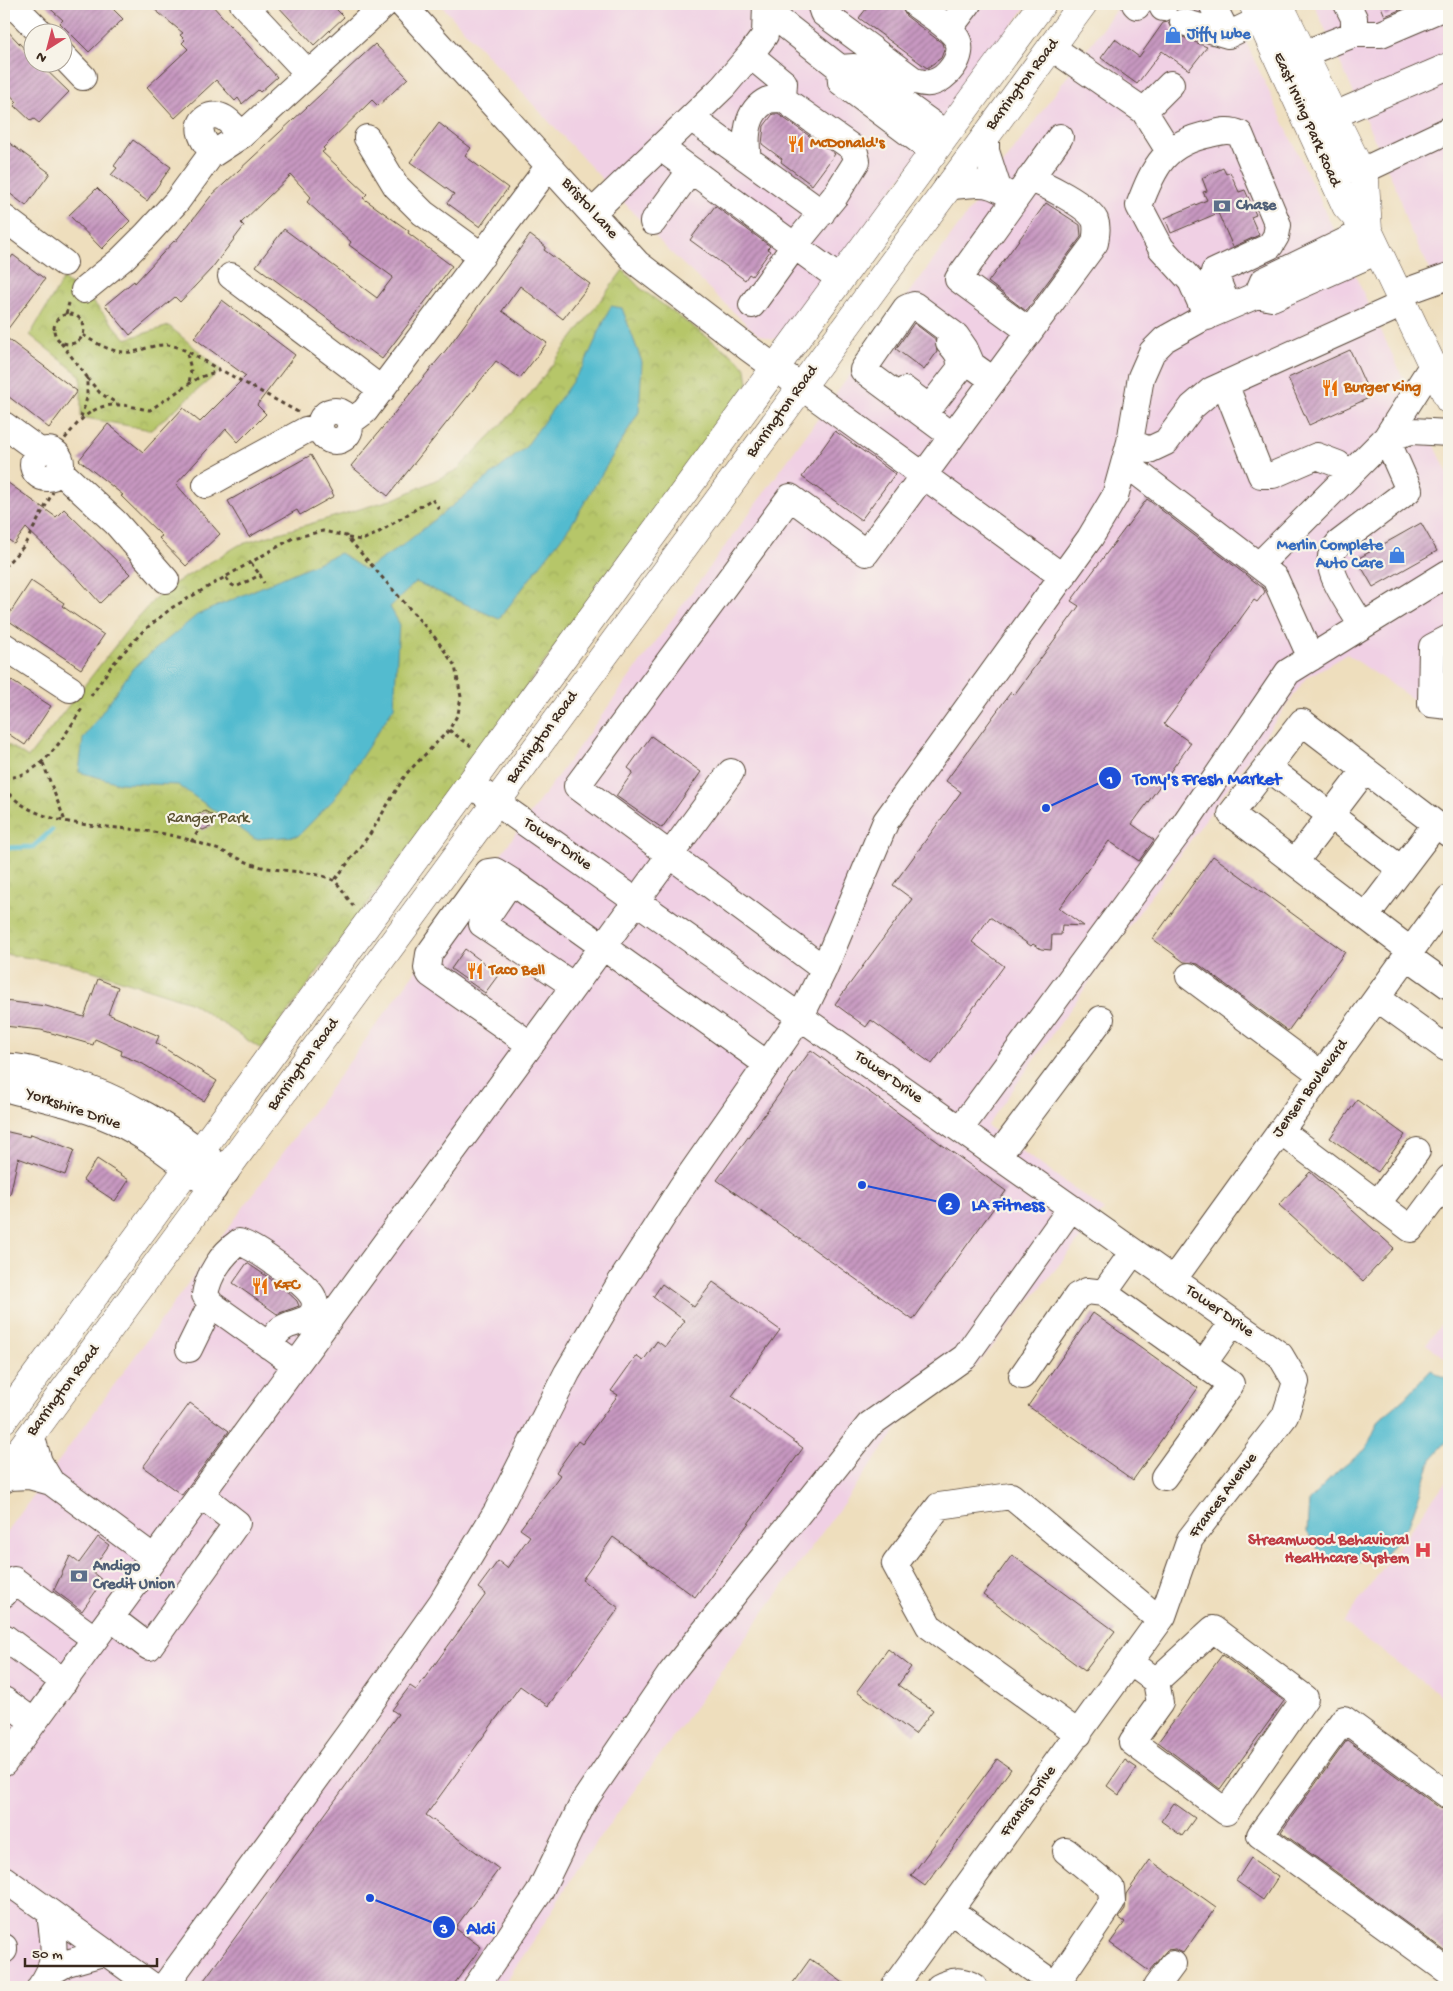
<svg xmlns="http://www.w3.org/2000/svg" width="1453" height="1991" viewBox="0 0 1453 1991" font-family="'Gochi Hand',sans-serif">
<style>
.built{fill:#f0d0e4}
.park{fill:url(#park-crowns);stroke:#787844}
.water{fill:#52bbcf;stroke:#467276}
.lines{fill:none;stroke-linecap:round;stroke-linejoin:round}
.stream{stroke:#52bbcf;stroke-width:5}
.building{fill:url(#building-hatch)}
.minor-tunnel{stroke:#caba9d;stroke-width:26;stroke-dasharray:26 13;stroke-linecap:butt}
.minor-casing{stroke:#564536;stroke-width:28}
.major-casing{stroke:#564536;stroke-width:29}
.path{stroke:#564536;stroke-width:3;stroke-dasharray:4 4;stroke-linecap:butt}
.minor{stroke:#fff;stroke-width:26}
.major{stroke:#fff;stroke-width:28}
.labels{text-anchor:middle;dominant-baseline:central;stroke-width:4.5;stroke-linejoin:round;paint-order:stroke}
.shop-label{font-size:16px;font-weight:bold;fill:#366cbe;stroke:#f7f3e8;text-anchor:start}
.street-label{font-size:16px;fill:#3b2a1e;stroke:#f7f3e8}
.food-label{font-size:16px;font-weight:bold;fill:#c56008;stroke:#f7f3e8;text-anchor:start}
.service-label{font-size:16px;font-weight:bold;fill:#4e5e75;stroke:#f7f3e8;text-anchor:start}
.park-label{font-size:16px;fill:#5a5131;stroke:#f7f3e8}
.health-label{font-size:16px;font-weight:bold;fill:#be3a42;stroke:#f7f3e8;text-anchor:end}
.leader{fill:none;stroke:#1d4ed8;stroke-width:2}
.callout-dot{fill:#1d4ed8;stroke:#f7f3e8;stroke-width:2}
.mark-label{font-size:15px;text-anchor:middle;font-weight:bold;fill:#fff}
.callout-label{font-size:18px;text-anchor:middle;font-weight:bold;fill:#1d4ed8;stroke:#f7f3e8;stroke-width:4.5;stroke-linejoin:round;paint-order:stroke}
</style>
<defs>
<pattern id="park-crowns" width="20" height="18" patternUnits="userSpaceOnUse" patternTransform="scale(1.25)"><rect width="20" height="18" fill="#b6c669"/><path d="M2 6a3 3 0 1 1 6 0M12 15a3 3 0 1 1 6 0" fill="none" stroke="#9daa5b"/></pattern>
<pattern id="building-hatch" width="6" height="6" patternUnits="userSpaceOnUse" patternTransform="scale(1.25)"><rect width="6" height="6" fill="#c798c1"/><path d="M-1 1l2-2M0 6l6-6M5 7l2-2" fill="none" stroke="#a37c9c"/></pattern>
</defs>
<rect width="100%" height="100%" fill="#f7f3e8"/>
<filter id="ink" filterUnits="userSpaceOnUse"><feTurbulence type="fractalNoise" baseFrequency=".02" numOctaves="2"/><feDisplacementMap in="SourceGraphic" scale="10" xChannelSelector="R" yChannelSelector="G"/><feConvolveMatrix kernelMatrix="1 2 1 2 8 2 1 2 1" color-interpolation-filters="sRGB"/></filter>
<filter id="wash" filterUnits="userSpaceOnUse"><feTurbulence type="fractalNoise" baseFrequency=".0096" numOctaves="4" result="noise"/><feDisplacementMap in="SourceGraphic" scale="20" xChannelSelector="R" yChannelSelector="G"/><feGaussianBlur stdDeviation="1.12" result="paint"/><feColorMatrix in="noise" values="0 0 0 0 0 0 0 0 0 0 0 0 0 0 0 0 0 1.4 0 .05"/><feComposite in="paint" operator="in"/></filter>
<g filter="url(#wash)">
<rect width="100%" height="100%" fill="#eedebd"/>
<!-- built -->
<path class="built" d="M440 4H1028L792 327 780 337 773 339 757 334 667 249Z
M1120 4H1228L1449 476V724L1347 654 1306 678 987 1126 1104 1210 974 1369 912 1409 582 1862 532 1943 502 1987H4V1536Z
M1314 4H1449V307L1408 226 1396 188Z
M1449 1314V1361L1426 1344Z
M1449 1477V1701L1343 1623Z"/>
<!-- park -->
<path class="park" d="M623 270 640 288 740 361 746 369 748 384 261 1049 190 1002 71 964 4 954V742L28 758 132 624 162 591 239 545 397 498 457 470 528 397Z
M63 279 95 304 126 339 169 326 221 370 151 430 81 417V376L30 335Z"/>
<!-- water -->
<path class="water" d="M611 306 622 308 642 362 639 412 571 525 499 619 416 582 390 607 399 623 394 707 334 799 298 836 255 839 178 785 119 783 79 772 83 739 133 668 197 615 340 553 365 570 403 545 525 448 584 365Z
M1431 1370 1449 1380V1439L1433 1457 1409 1524 1385 1554 1353 1563 1323 1557 1307 1532 1309 1500 1338 1471 1366 1449 1379 1420 1405 1398Z"/>
<g class="lines">
<!-- stream -->
<path class="stream" d="M4 848 33 847 52 830"/>
</g>
<g id="blocks">
<!-- building -->
<path class="building" d="M45 4H108L123 19 89 52 60 23 63 20Z
M148 4H211L277 77 260 92 258 90 242 104 238 98 235 101 216 80 175 118 147 87 188 49 182 43 185 40 180 35 183 33Z
M276 4H331L344 17 314 45Z
M870 4H898L901 6 906 16 942 43 944 50 941 58 927 68 859 18Z
M1177 4H1196L1192 9 1178 8Z
M1380 4H1414L1385 16Z
M1168 22 1173 33 1207 47 1189 70 1162 51 1137 84 1101 58 1115 39 1139 57 1163 23Z
M4 27 32 57V62L40 64 69 92 39 123 34 119 31 121 14 105 17 102 4 88Z
M375 44 408 78 378 106 372 100 323 148 325 150 322 152 367 194 363 198 409 231 408 233 452 266 382 359 256 266 284 229 377 298 393 277 349 245 351 242 307 202 311 197 291 175 241 223 244 226 212 268 180 302 175 297 130 335 105 305 134 281 135 283 174 241 175 242 211 196Z
M773 114H778L835 154 812 185 781 162 782 159 762 144 764 126Z
M439 123 471 148 465 156 508 188 480 227 447 203 454 194 410 162Z
M4 139 50 173 26 206 4 189Z
M133 140 171 167 147 201 111 175 117 168 114 166Z
M1223 168 1226 174 1230 172 1239 192 1245 190 1256 215 1251 217 1259 235 1233 247 1218 213 1171 233 1165 218 1207 200 1203 192 1207 191 1202 178Z
M97 188 130 221 102 249 69 215Z
M1046 203 1080 225 1081 237 1026 311 988 282Z
M715 206 770 246 767 249 770 251 752 276 749 274 745 280 690 240Z
M530 235 546 247 544 250 590 284 563 319 520 286 502 311 547 343 520 378 496 361 388 496 351 466 446 350Z
M13 255 45 279 4 334V267Z
M222 300 295 355 257 405 266 414 238 442 226 429 176 484 220 534 186 566 159 538 162 536 121 496 123 495 79 460 108 424 143 452 183 408 200 422 246 376 194 338Z
M914 323 935 339 937 352 924 370 896 349Z
M4 336 77 391 49 428 4 393Z
M1350 350 1371 397 1309 425 1288 378Z
M835 431 895 474 861 520 802 477Z
M311 455 334 496 300 515 297 510 249 537 228 501Z
M4 480 56 517 64 509 130 574 100 603 74 574 26 528 14 544 4 536Z
M1147 499 1263 588 1265 592 1257 602 1254 600 1164 724 1191 743 1132 824 1154 840 1139 861 1109 841 1059 908 1084 926 1062 925 1061 935H1052L1051 950 1041 949 1033 944 1031 946 990 917 972 942 1004 966 932 1064 871 1020 866 1027 835 1004 912 899 893 885 961 792 946 781 1011 692 1014 695 1079 606 1071 601Z
M1421 523 1437 551 1373 587 1357 559Z
M31 581 64 603 62 606 104 635 81 669 6 619Z
M1449 655V691H1446L1447 656Z
M4 676 51 706 25 745 4 731Z
M651 736 701 772 662 828 616 796 633 772 628 768Z
M205 811 212 815 214 825 203 830 196 826 195 816Z
M1213 856 1345 952 1288 1031 1198 964 1184 962 1153 939Z
M465 949 499 974 485 993 451 969Z
M98 979 118 987 108 1014 159 1036 156 1043 217 1081 204 1101 143 1064 121 1055 122 1051 95 1039 93 1045 41 1030 4 1026V1001L46 1006 84 1017Z
M811 1050 1006 1191 913 1320 717 1180Z
M1357 1100 1405 1135 1378 1172 1330 1138Z
M4 1131 30 1137 31 1134 74 1150 65 1175 18 1158 10 1195 4 1194Z
M97 1159 129 1180 115 1201 83 1180Z
M1310 1172 1394 1248 1363 1281 1279 1205Z
M247 1263 281 1286 297 1301 299 1306 277 1314 233 1283Z
M713 1282 780 1330 732 1396 803 1448 695 1597 613 1537 582 1580 619 1608 548 1706 520 1686 426 1815 499 1869 455 1928 481 1947 452 1987H199L398 1714 392 1710 410 1686 416 1690 486 1594 478 1588 498 1561 507 1568 530 1536 520 1529 560 1475 556 1472 578 1441 582 1444 618 1395 611 1391 636 1356 643 1361 657 1341 665 1347 685 1321 653 1297 662 1284 694 1307Z
M1093 1313 1198 1388 1133 1480 1028 1406Z
M190 1403 229 1431 182 1495 143 1467Z
M98 1537 109 1545 91 1571 103 1581 82 1611 54 1590 70 1556 79 1563Z
M1012 1555 1115 1631 1085 1671 983 1595Z
M888 1649 911 1667 898 1685 933 1710 915 1734 857 1691Z
M1222 1655 1284 1701 1220 1789 1158 1742Z
M1347 1740 1440 1808 1449 1811V1954L1281 1832Z
M997 1759 1011 1769 925 1886 911 1876Z
M1125 1760 1137 1768 1119 1795 1107 1786Z
M1174 1803 1195 1818 1182 1836 1161 1821Z
M1251 1858 1278 1877 1263 1900 1236 1881Z
M1150 1860 1216 1907 1183 1953 1175 1949 1167 1950 1149 1971 1110 1943 1125 1922 1119 1918 1125 1910 1126 1894Z
M810 1959 849 1987H790Z"/>
</g>
</g>
<g filter="url(#ink)">
<use href="#blocks" fill-opacity="0" stroke="#564536" stroke-width="1"/>
<g class="lines">
<!-- minor-tunnel -->
<path class="minor-tunnel" d="M1175 4 1189 14"/>
<!-- minor casing -->
<g class="minor-casing">
<path id="minor" d="M12 4 40 32
M243 4 308 73
M402 4 637 263 748 348 1063 577
M820 4 823 13 915 81C919 82 925 84 930 83 947 80 966 56 957 39 947 24 929 15 915 4
M1135 4 1137 6 1138 4
M1161 4 1163 8
M1212 4 1228 35
M1347 4 1354 18V34
M766 10 840 68 854 67 946 134
M1183 22 1228 35 1261 19
M949 29 968 4
M1051 47 1144 111 1169 151
M1303 54 1354 34H1381L1449 5
M62 55 83 77
M750 55 784 83 783 99
M840 68 841 82 933 151
M1144 111 1171 84
M1332 116 1449 66
M691 118 822 213
M986 135V151L997 185
M367 138 396 186 423 213 482 256
M661 148 840 279
M213 154C209 148 202 140 201 133 197 119 212 111 224 118 231 122 236 129 242 135
M748 159C745 139 745 111 768 100 772 99 779 99 783 99L854 149 857 161 835 196 795 245 752 305
M1360 172 1449 130
M947 187C980 183 987 179 1015 199
M593 212 723 87 750 55 765 35 766 4
M4 218 64 263
M653 222 691 170
M231 276 382 390
M84 290 122 259 146 235 177 201 210 156 242 135 385 4
M1399 294 1449 276
M1257 295 1263 281 1368 230
M1207 317 1191 281 1161 248 1139 206C1154 166 1165 143 1210 134 1222 131 1230 129 1240 134L1278 225 1276 236 1270 246 1214 272 1228 307
M1029 331 958 279 1060 137
M1225 384 1261 475H1273L1317 456 1338 464 1349 475
M905 390 924 404 934 402 959 370C962 358 957 351 949 343
M320 426a15 15 0 1 1 30 0a15 15 0 1 1-30 0Z
M350 422 365 411 549 166
M4 425 41 452
M952 436 863 370 906 308 914 305 956 336 965 349 972 365 993 380
M1386 438 1412 431 1449 433
M1130 442 1149 450 1166 442 1192 407 1212 390 1403 304
M33 464a14 14 0 1 1 28 0a14 14 0 1 1-28 0Z
M1125 463 1275 578 1311 658
M59 470 116 523 166 580
M206 485 306 430 320 427
M1260 564 1386 438 1432 366
M1362 626C1353 609 1327 576 1331 557 1331 552 1336 547 1339 543L1409 490 1386 438
M1449 638 1432 647 1431 704 1449 706
M4 646 70 689
M1267 767 1401 869
M731 772 670 855 824 969
M470 784 1280 1355 1296 1382 1285 1416 1190 1539 1163 1616 894 1987
M1295 862 1365 770
M511 881 495 871 488 872 429 954 427 968 430 974 531 1045
M1366 916 1436 824
M1411 951 1231 814 1302 722 1449 834
M1407 956 1449 986
M1189 976 1322 1075
M574 986 482 924 511 881 767 1064
M1377 998 1446 1048
M4 1067C19 1065 41 1073 56 1077 126 1099 170 1126 226 1172
M4 1088C44 1099 86 1106 123 1125 156 1142 185 1167 214 1189
M960 1129 1181 829 1288 672 1448 573
M1281 1131 1411 1229 1449 1178
M998 1156 1101 1019
M1377 1204 1417 1151
M1173 1280 1449 898
M1104 1293 1133 1252
M269 1346C273 1340 277 1331 283 1328 292 1322 304 1323 311 1315 315 1310 316 1303 313 1297 306 1283 255 1247 239 1242 222 1254 208 1275 205 1295L211 1304 296 1365
M189 1349 211 1304
M1204 1363 1233 1322
M1022 1376 1077 1296 1087 1291 1104 1293 1231 1384 1164 1477
M31 1435 39 1462 51 1482
M4 1480 9 1477 29 1476 51 1482 154 1558
M4 1594 14 1580 95 1639
M111 1618 149 1647 237 1523 201 1495
M4 1637 64 1682
M1130 1662 1156 1681 1160 1703 1132 1742 1226 1812 1305 1698 1213 1629 1156 1681
M4 1700 34 1722
M1079 1734 929 1626 895 1564 939 1506 1011 1496 1160 1620
M4 1763 670 855 577 786 790 497 866 553 1095 243C1096 235 1098 228 1095 220 1088 206 1044 183 1029 179
M1449 1796 1344 1719 1260 1835 1449 1972
M4 1879 154 1987
M951 1911 1058 1987
M4 1947V1950
M51 1972 67 1963 106 1952
M1055 1986 1112 1902 1111 1888 1066 1851
M40 1987C60 1960 53 1944 50 1912
M164 1987 348 1735 442 1602 497 1511 567 1373 620 1283 681 1188 801 1016 824 969 886 821 1090 538 1115 496 1130 442 1141 377 1152 352 1165 339 1201 319 1257 295 1272 298 1378 251
M476 1987 539 1893 584 1801 671 1673 869 1425 965 1357 1071 1208
M939 1987C952 1980 962 1979 974 1987
M1156 1987 1173 1964"/>
</g>
<!-- major casing -->
<g class="major-casing">
<path id="major" d="M1253 4 1346 206 1368 230 1449 400
M1279 4 1365 180 1368 230
M4 1419 1042 4
M4 1472 1083 4"/>
</g>
<!-- path -->
<path class="path" d="M54 329a15 15 0 1 1 30 0a15 15 0 1 1-30 0Z
M66 314 69 303
M83 335C99 345 117 356 137 351 147 348 157 344 168 345 183 346 206 363 220 370
M61 343 87 377V398L81 417
M187 354 191 369 189 384
M87 378 100 393 118 404
M60 445C76 425 90 403 119 405 129 405 140 409 150 410L198 378 221 370 298 412
M348 538 362 540 376 534 432 499 441 512
M251 563 260 575
M4 567 24 546 53 492
M226 578 232 585 236 587 260 575 264 583
M91 696 112 665 144 630 173 607 293 538 323 531 346 536 437 640 455 666 461 697 458 714 449 730 406 774 370 834 334 881
M449 730 471 746
M43 763 65 821
M4 778C43 777 64 736 83 707
M4 788C37 830 106 824 153 832 174 835 199 842 219 850 232 855 245 862 258 866 280 872 313 870 333 880 341 885 347 899 354 907
M191 842 200 829"/>
<!-- minor -->
<use href="#minor" class="minor"/>
<!-- major -->
<use href="#major" class="major"/>
</g>
</g>
<!-- icons -->
<defs>
<g id="shop-bare" transform="scale(1.35)"><path d="M-5-2.5h2.3a2.7 3.5 0 0 1 5.4 0H5L5.5 6h-11ZM-1.5-2.5h3a1.5 2.3 0 0 0-3 0Z" fill="#3f7fe0" stroke="#f7f3e8" stroke-width="2.5" paint-order="stroke"/></g>
<g id="restaurant-bare" transform="scale(1.35)"><path d="M-5-6h1v4h1v-4h1v4h1v-4h1v5L-1.5 .5V6h-2V.5L-5-1ZM5-6V6H3V1.5H1.5Q1.5-4 5-6Z" fill="#e8710a" stroke="#f7f3e8" stroke-width="2.5" paint-order="stroke"/></g>
<g id="bank-bare" transform="scale(1.35)"><path d="M-6-4H6V4H-6ZM0-2.3a2.3 2.3 0 1 0 0 4.6a2.3 2.3 0 1 0 0-4.6Z" fill="#5c6f8a" stroke="#f7f3e8" stroke-width="2.5" paint-order="stroke"/></g>
<g id="hospital-bare" transform="scale(1.35)"><path d="M-5-5h3v3.5h4V-5h3V5h-3V1.5h-4V5h-3Z" fill="#e0444e" stroke="#f7f3e8" stroke-width="2.5" paint-order="stroke"/></g>
</defs>
<g fill-rule="evenodd">
<use href="#shop-bare" x="1173" y="35"/>
<use href="#restaurant-bare" x="796" y="144"/>
<use href="#bank-bare" x="1222" y="206"/>
<use href="#restaurant-bare" x="1330" y="388"/>
<use href="#shop-bare" x="1397" y="555"/>
<use href="#restaurant-bare" x="475" y="971"/>
<use href="#restaurant-bare" x="260" y="1286"/>
<use href="#hospital-bare" x="1423" y="1550"/>
<use href="#bank-bare" x="79" y="1576"/>
</g>
<g class="labels">
<!-- shop labels -->
<g class="shop-label">
<text x="1187" y="35">Jiffy Lube</text>
<text x="1383" y="546" text-anchor="end">Merlin Complete<tspan x="1383" dy="18">Auto Care</tspan></text>
</g>
<!-- street labels -->
<g class="street-label">
<text transform="translate(1023 85) rotate(-53)">Barrington Road</text>
<text transform="translate(1306 120) rotate(66)">East Irving Park Road</text>
<text transform="translate(589 209) rotate(48)">Bristol Lane</text>
<text transform="translate(783 412) rotate(-54)">Barrington Road</text>
<text transform="translate(543 738) rotate(-54)">Barrington Road</text>
<text transform="translate(557 845) rotate(35)">Tower Drive</text>
<text transform="translate(304 1065) rotate(-54)">Barrington Road</text>
<text transform="translate(888 1078) rotate(35)">Tower Drive</text>
<text transform="translate(1311 1089) rotate(-54)">Jensen Boulevard</text>
<text transform="translate(73 1110) rotate(19)">Yorkshire Drive</text>
<text transform="translate(1219 1312) rotate(35)">Tower Drive</text>
<text transform="translate(64 1391) rotate(-53)">Barrington Road</text>
<text transform="translate(1224 1496) rotate(-53)">Frances Avenue</text>
<text transform="translate(1029 1802) rotate(-54)">Francis Drive</text>
</g>
<!-- food labels -->
<g class="food-label">
<text x="810" y="144">McDonald's</text>
<text x="1344" y="388">Burger King</text>
<text x="489" y="971">Taco Bell</text>
<text x="274" y="1286">KFC</text>
</g>
<!-- service labels -->
<g class="service-label">
<text x="1236" y="206">Chase</text>
<text x="93" y="1567">Andigo<tspan x="93" dy="18">Credit Union</tspan></text>
</g>
<!-- park labels -->
<g class="park-label">
<text x="208" y="819">Ranger Park</text>
</g>
<!-- health labels -->
<g class="health-label">
<text x="1409" y="1541">Streamwood Behavioral<tspan x="1409" dy="18">Healthcare System</tspan></text>
</g>
</g>
<!-- callouts -->
<path class="leader" d="M1046 808L1110 778M862 1185L949 1204M370 1898L444 1927"/>
<g class="callout-dot">
<circle cx="1046" cy="808" r="5"/>
<circle cx="862" cy="1185" r="5"/>
<circle cx="370" cy="1898" r="5"/>
<circle cx="1110" cy="778" r="12"/>
<circle cx="949" cy="1204" r="12"/>
<circle cx="444" cy="1927" r="12"/>
</g>
<g class="mark-label">
<text x="1110" y="783">1</text>
<text x="949" y="1209">2</text>
<text x="444" y="1933">3</text>
</g>
<g class="callout-label">
<text x="1207" y="784">Tony's Fresh Market</text>
<text x="1008" y="1210">LA Fitness</text>
<text x="481" y="1934">Aldi</text>
</g>
<!-- margin -->
<rect width="1453" height="1991" fill="none" stroke="#f7f3e8" stroke-width="20"/>
<!-- north arrow -->
<g transform="translate(48 48) rotate(216)"><circle r="24" fill="#f7f3e8" stroke="#aca397"/>
<path d="M0-4L9 19L0 12L-9 19Z" fill="#d1495b"/>
<text y="-8" font-size="14" font-weight="bold" text-anchor="middle" fill="#3b2a1e">N</text>
</g>
<!-- scale -->
<path d="M25 1958v8h132v-8" fill="none" stroke="#3b2a1e" stroke-width="2.5"/>
<text x="32" y="1958" font-size="15" fill="#3b2a1e" stroke="#f7f3e8" stroke-width="4" paint-order="stroke">50 m</text>
</svg>
